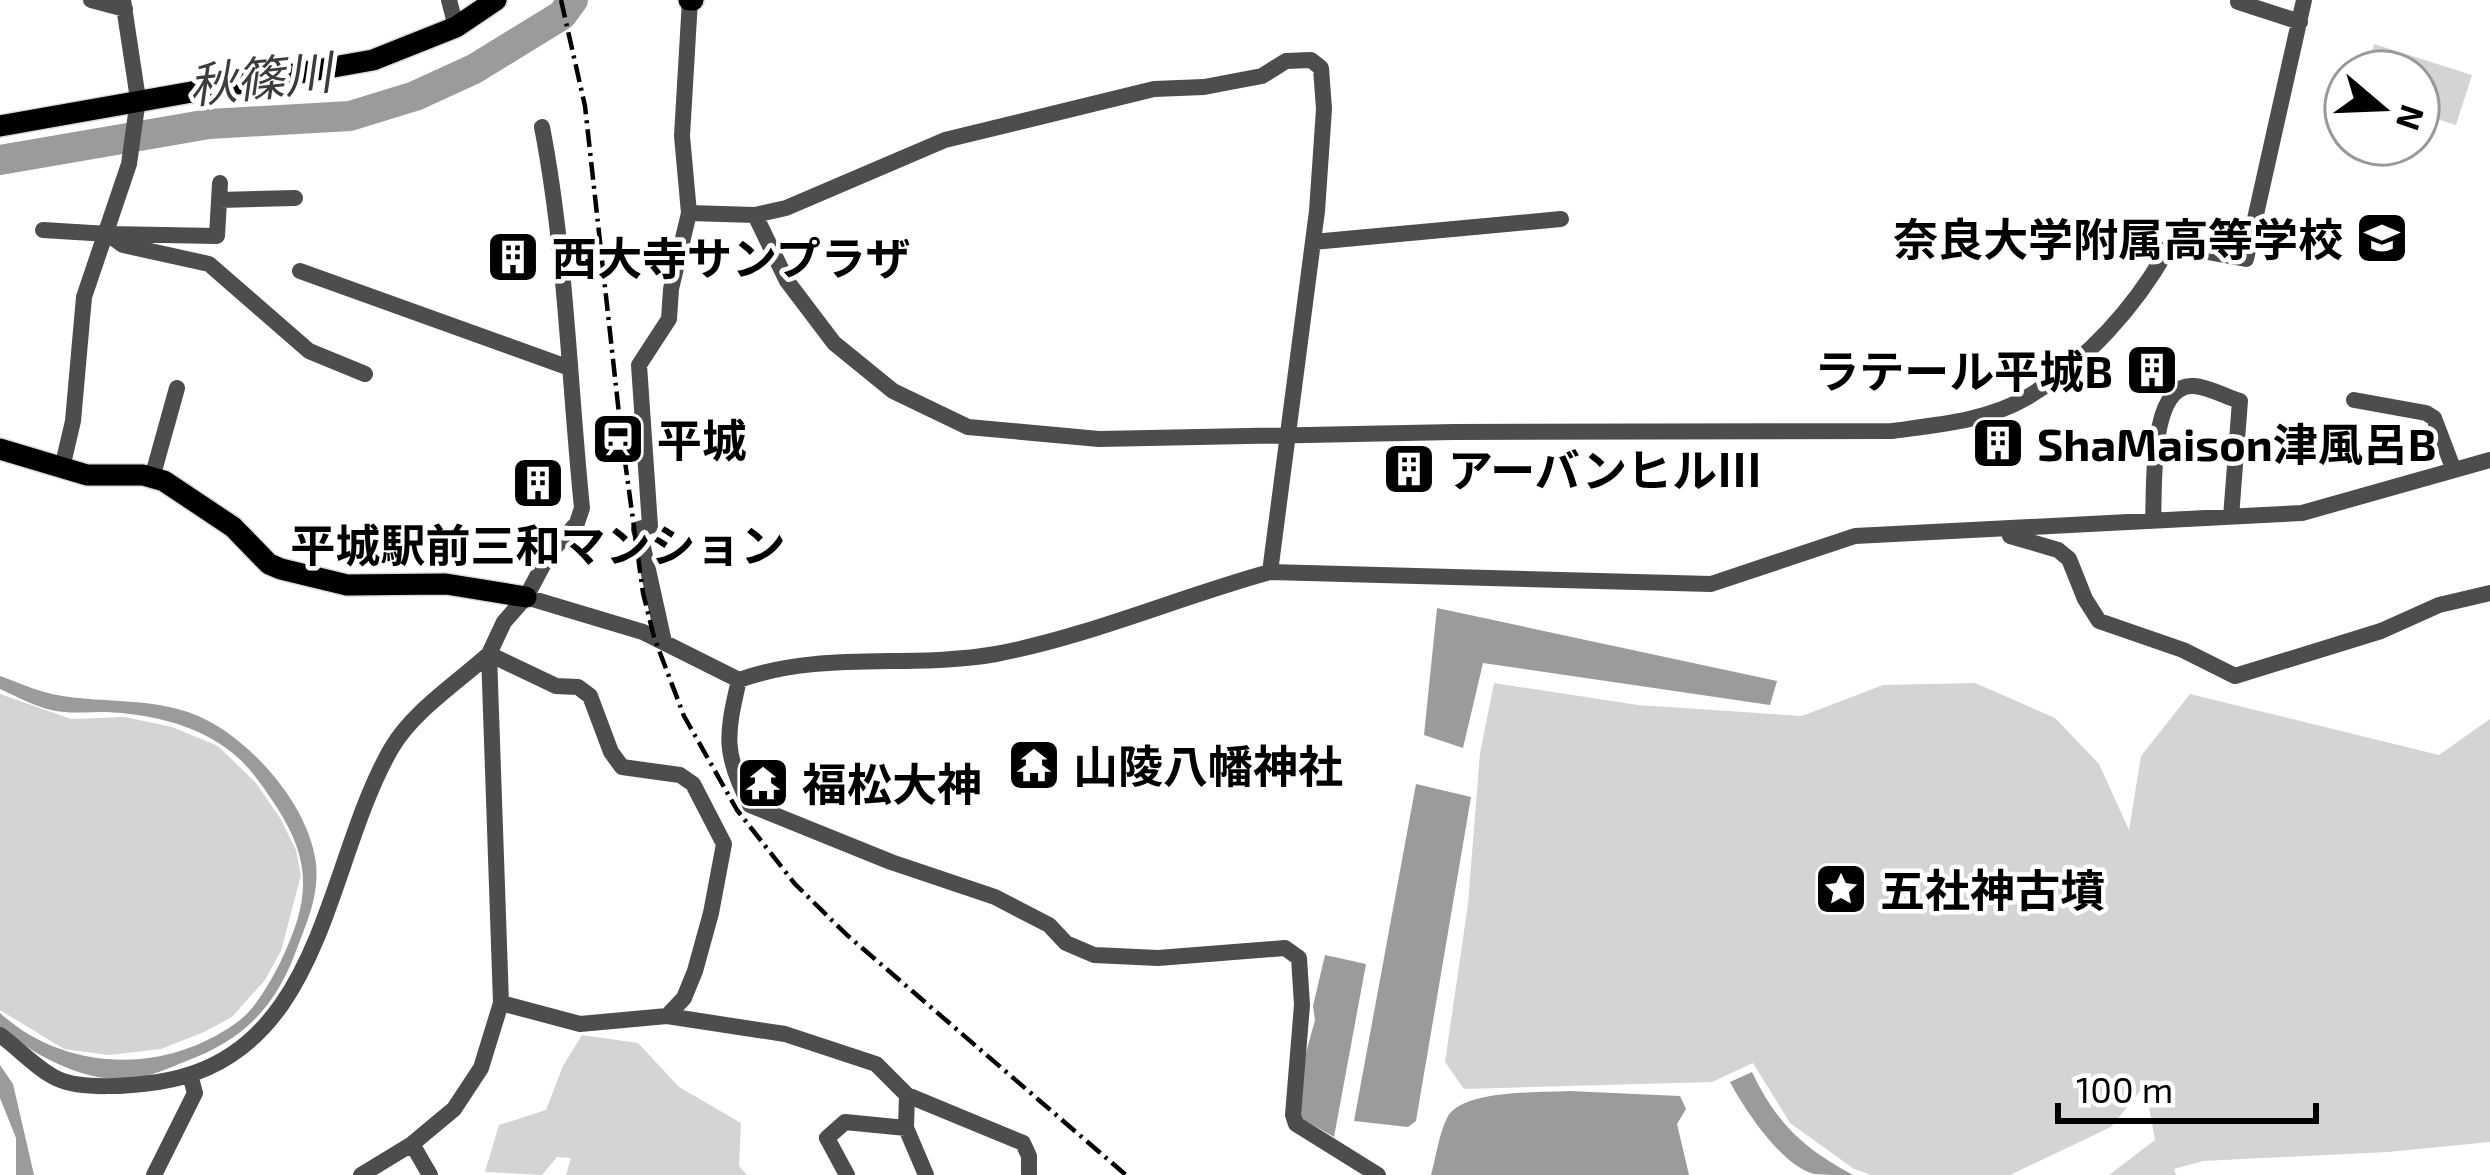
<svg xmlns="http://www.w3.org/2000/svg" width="2490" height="1175" viewBox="0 0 2490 1175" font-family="'Exo 2','Noto Sans JP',sans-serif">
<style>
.green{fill:#d4d4d4}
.water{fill:#9b9b9b}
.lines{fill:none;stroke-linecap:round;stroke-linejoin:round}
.river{stroke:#9b9b9b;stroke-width:30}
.major-casing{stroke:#dbdbdb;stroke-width:24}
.minor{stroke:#4d4d4d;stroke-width:16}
.major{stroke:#000;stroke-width:21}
.rail{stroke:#000;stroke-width:4.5;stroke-dasharray:18 6 3 6;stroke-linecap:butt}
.labels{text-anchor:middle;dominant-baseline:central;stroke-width:9;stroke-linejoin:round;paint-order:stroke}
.poi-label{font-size:45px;font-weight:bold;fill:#000;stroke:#fff;text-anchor:start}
.water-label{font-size:48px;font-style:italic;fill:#3c3c3c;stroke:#fff}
</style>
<rect width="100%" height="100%" fill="#fff"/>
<!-- green -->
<path class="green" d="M2374 44 2472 75 2456 125 2418 113V72H2365Z
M1494 683 1638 705 1802 716 1883 685 1975 683 2055 718 2099 764 2129 830 2141 756 2190 694 2439 755 2490 719V1142L2388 1152 2203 1161 2174 1169 2176 1175H2109L2155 1140 2145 1085 2111 1127 2010 1175H1871L1854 1169 1790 1123 1753 1063 1712 1082 1464 1089 1445 1062 1468 904 1480 753Z
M0 694 71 719 125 717 172 727 218 746 256 783 280 818 296 850 301 875 281 951 265 980 232 1017 204 1032 161 1049 109 1055 64 1049 0 1010Z
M582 1035 638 1043 679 1087 741 1123 739 1166 747 1175H566L571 1158 557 1157 542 1175 485 1172 499 1125 546 1110 563 1066Z"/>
<!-- water -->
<path class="water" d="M1437 608 1777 681 1770 705 1483 663 1463 748 1424 735Z
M0 676C17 682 34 690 52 694 109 706 166 693 219 727 263 755 310 811 316 864 319 893 309 917 299 943 277 1006 246 1039 184 1062 169 1068 149 1077 132 1079 84 1083 35 1056 0 1027V1013C65 1072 164 1075 236 1023 254 1011 269 984 279 965 310 901 314 863 274 803 260 782 247 763 226 748 191 723 148 714 106 712 88 712 68 714 51 710 34 706 16 696 0 689Z
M1416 784 1471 797 1416 1121 1408 1127 1354 1121Z
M1325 955 1366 964 1334 1137 1299 1117 1304 1060 1315 1020 1313 1006Z
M0 1065 13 1084 34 1175H16V1138L0 1098Z
M1752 1072C1777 1124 1803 1148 1853 1175 1841 1175 1825 1175 1814 1174 1781 1165 1745 1110 1730 1082Z
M1569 1091 1680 1096 1686 1109 1677 1124 1689 1175H1431C1436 1157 1439 1134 1447 1118 1461 1089 1540 1093 1569 1091Z"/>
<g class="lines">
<!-- river -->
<path class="river" d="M0 160 209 124 350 116 415 96 474 69 562 15 573 0"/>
<!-- major casing -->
<g class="major-casing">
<path id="major" d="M689 0H693
M0 126 373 60 456 27 496 0
M0 449 87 475H143L164 481 233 527 269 564 281 569 347 585 446 584 526 597"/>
</g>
<!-- minor -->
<path class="minor" d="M91 0 125 9
M449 0 456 27
M2238 2 2300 22
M219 200 295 198
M689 213 755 215 786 208 945 140 1154 89 1204 87 1262 76 1286 61 1311 60 1321 68 1324 109 1317 211 1270 572
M755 215 787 281 834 343 893 391 968 427 1099 439 1454 432 1892 431C1936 425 1986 421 2026 398 2086 362 2136 307 2170 245L2246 259 2304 0
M43 230 108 234 123 245 209 264 309 351 365 374
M109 234 217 236 220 183
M1313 242 1561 219
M300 271 567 367
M2354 400 2426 413 2434 418 2453 468
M62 468 73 421 84 297 129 164 138 99 123 0
M152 478 177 388
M2153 521C2155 491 2148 382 2194 386 2209 387 2226 397 2240 401L2231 517
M2012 529 2010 536 2058 550 2069 559 2085 599 2099 621 2183 650 2235 676 2381 631 2439 605 2490 593
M526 597 643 632 739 680C822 650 911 669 996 654 1090 636 1179 597 1270 572L1711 584 1855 536 2302 513 2490 460
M664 642 639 529 650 526 639 365 669 319 671 289 689 213 682 136 690 0
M739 680C726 735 723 754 750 805L891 862 995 897 1049 925 1066 943 1094 955 1158 958 1285 948 1299 958 1302 1005 1293 1115 1296 1124 1378 1175
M501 1003 580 1024 667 1016 785 1034 876 1064 907 1095 1023 1143 1029 1156V1175
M0 1035C18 1048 38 1070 58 1079 82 1090 131 1086 158 1082 324 1057 324 866 391 749 413 711 457 683 489 654L556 686 578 687 590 696 611 752 622 767 680 775 693 784 724 844 711 913 695 971 684 998 667 1016
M907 1095 906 1128 926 1175
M412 1144 430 1175
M154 1175 195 1093 190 1075
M361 1175 412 1144 454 1109 481 1068 501 1003 489 654 504 622 526 597 549 554 577 523 582 508C569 381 566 251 542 127
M847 1175 827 1138 845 1122 906 1128"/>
<!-- major -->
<use href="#major" class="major"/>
<!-- rail -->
<path class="rail" d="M561 0 585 106 621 432 643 593 654 637 684 716 737 810 795 884 847 935 1126 1175"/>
</g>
<!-- icons -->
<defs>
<g id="school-square" transform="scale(2.7)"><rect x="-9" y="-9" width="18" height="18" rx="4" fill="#000" stroke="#fff"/><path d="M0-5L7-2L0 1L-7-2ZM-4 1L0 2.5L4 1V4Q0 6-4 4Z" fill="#fff"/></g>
<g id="building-square" transform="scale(2.7)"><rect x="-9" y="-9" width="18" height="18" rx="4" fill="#000" stroke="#fff"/><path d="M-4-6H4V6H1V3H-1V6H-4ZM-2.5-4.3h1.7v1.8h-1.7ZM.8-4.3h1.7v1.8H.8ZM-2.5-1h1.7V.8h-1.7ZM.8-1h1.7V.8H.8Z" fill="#fff"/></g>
<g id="station-square" transform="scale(2.7)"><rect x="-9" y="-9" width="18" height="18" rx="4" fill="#000" stroke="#fff"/><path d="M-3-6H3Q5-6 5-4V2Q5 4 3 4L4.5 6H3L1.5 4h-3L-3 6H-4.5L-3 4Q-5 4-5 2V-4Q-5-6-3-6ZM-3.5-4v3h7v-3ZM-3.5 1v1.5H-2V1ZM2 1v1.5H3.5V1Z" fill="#fff"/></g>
<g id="temple-square" transform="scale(2.7)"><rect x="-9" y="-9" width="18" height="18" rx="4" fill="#000" stroke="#fff"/><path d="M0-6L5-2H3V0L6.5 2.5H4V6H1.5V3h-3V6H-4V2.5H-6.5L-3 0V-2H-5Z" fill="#fff"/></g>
<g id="sight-square" transform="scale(2.7)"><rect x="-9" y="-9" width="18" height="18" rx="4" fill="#000" stroke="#fff"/><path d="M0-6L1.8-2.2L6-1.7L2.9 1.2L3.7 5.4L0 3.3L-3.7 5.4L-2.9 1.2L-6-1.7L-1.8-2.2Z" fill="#fff"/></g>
</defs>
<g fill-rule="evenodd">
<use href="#school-square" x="2382" y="238"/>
<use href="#building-square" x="513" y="257"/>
<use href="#building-square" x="2152" y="370"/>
<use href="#station-square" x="618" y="439"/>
<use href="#building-square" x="1998" y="443"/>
<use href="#building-square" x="1409" y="469"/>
<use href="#building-square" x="538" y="483"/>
<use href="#temple-square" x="1034" y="765"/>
<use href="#temple-square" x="763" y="783"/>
<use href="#sight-square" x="1841" y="889"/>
</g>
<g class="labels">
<!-- poi labels -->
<g class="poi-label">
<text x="2343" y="238" text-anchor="end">奈良大学附属高等学校</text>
<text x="552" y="257">西大寺サンプラザ</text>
<text x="2113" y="370" text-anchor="end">ラテール平城B</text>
<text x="657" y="439">平城</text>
<text x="2037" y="443">ShaMaison津風呂B</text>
<text x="1448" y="469">アーバンヒルⅢ</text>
<text x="538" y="544" text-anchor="middle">平城駅前三和マンション</text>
<text x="1073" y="765">山陵八幡神社</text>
<text x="802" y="783">福松大神</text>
<text x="1880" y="889">五社神古墳</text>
</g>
<!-- water labels -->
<g class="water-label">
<text transform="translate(260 77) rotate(-6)">秋篠川</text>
</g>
</g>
<!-- north arrow -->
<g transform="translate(2382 108) rotate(109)"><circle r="57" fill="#ffffff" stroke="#999999" stroke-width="3"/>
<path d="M0-9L21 45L0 30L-21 45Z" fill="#000000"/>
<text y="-18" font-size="33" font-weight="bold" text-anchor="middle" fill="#000000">N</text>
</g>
<!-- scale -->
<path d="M2058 1103v18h258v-18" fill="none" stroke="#000000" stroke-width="6"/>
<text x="2076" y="1103" font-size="36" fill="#000000" stroke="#ffffff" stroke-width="9" paint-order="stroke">100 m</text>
</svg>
